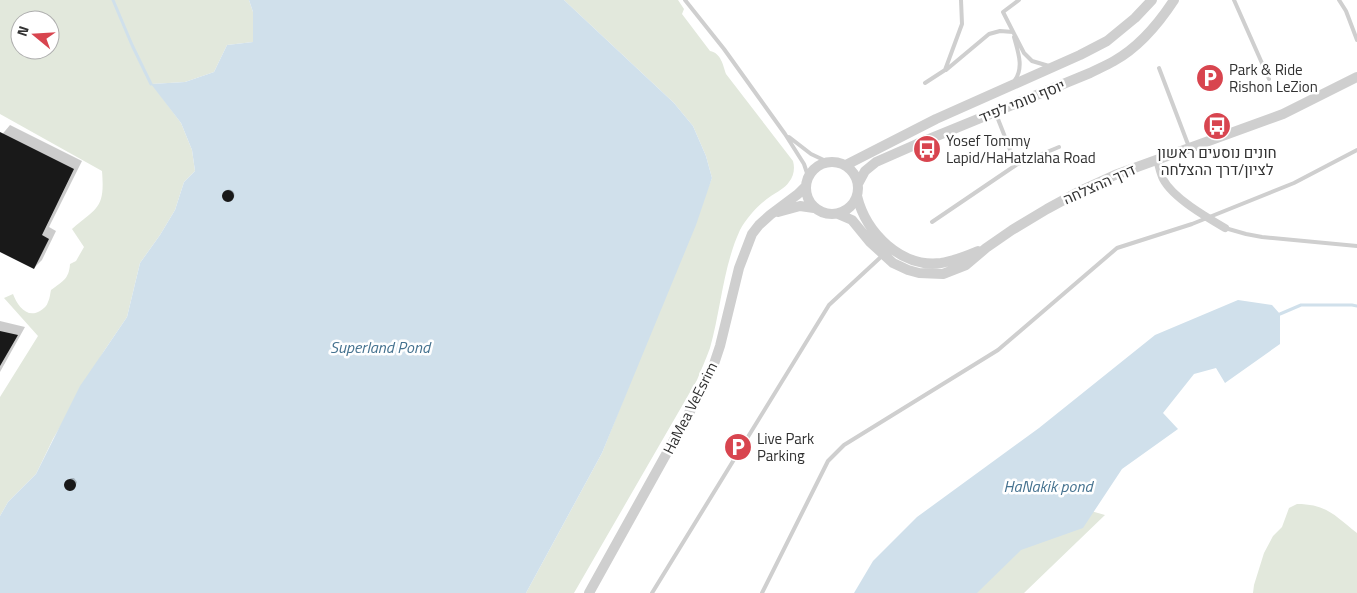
<svg xmlns="http://www.w3.org/2000/svg" width="1357" height="593" viewBox="0 0 1357 593" font-family="'Titillium Web',Heebo,sans-serif">
<style>
.green{fill:#e2e8dc;fill-rule:evenodd}
.water{fill:#d0e0eb}
.shadow{fill:#0003}
.lines{fill:none;stroke-linecap:round;stroke-linejoin:round}
.stream{stroke:#d0e0eb;stroke-width:3}
.building{fill:#191919}
.service{stroke:#cfcfcf;stroke-width:4}
.minor{stroke:#cfcfcf;stroke-width:8}
.tertiary{stroke:#cfcfcf;stroke-width:10}
.labels{text-anchor:middle;dominant-baseline:central;stroke-width:5;stroke-linejoin:round;paint-order:stroke}
.poi-label{font-size:15px;fill:#323232;stroke:#fff;text-anchor:start}
.street-label{font-size:15px;fill:#323232;stroke:#fff}
.water-label{font-size:16px;font-style:italic;fill:#45728f;stroke:#fff}
</style>
<rect width="100%" height="100%" fill="#fff"/>
<!-- green -->
<path class="green" d="M0 0H249L253 12V42L227 45 214 72 185 82 152 84 181 123 192 150 195 171 184 182 175 210 160 235 140 263 127 317 104 351 53 439 36 474 8 502 0 516V397L38 336 4 298 13 294C17 305 27 319 40 311 44 308 47 306 48 302 50 298 50 294 51 290 63 281 69 279 70 264L76 261 84 247 72 229C98 207 105 208 102 171L0 114ZM20 20H50V50H20Z
M564 0H678L684 9 682 14 710 51C721 53 723 65 726 74L793 161C795 168 794 176 789 182 785 188 777 192 771 196 759 204 747 217 740 230 723 267 721 309 710 348 706 359 701 370 697 380L574 593H526L602 453 712 178 706 156 693 126 674 103Z
M1297 504C1327 504 1335 516 1357 533V593H1253L1254 585 1264 553 1273 536 1282 527 1289 508Z
M1070 505 1105 515 1024 593H950Z"/>
<!-- water -->
<path class="water" d="M249 0H564L674 103 693 126 706 156 712 178 696 225 602 453 526 593H0V516L8 502 36 474 80 386 104 351 127 317 140 263 160 235 175 210 184 182 195 171 192 150 181 123 151 84 185 82 214 72 227 45 253 42V12Z
M1238 300 1272 305 1280 314V344L1225 383 1216 368 1194 374 1163 413 1178 429 1122 469 1083 528 1021 550 977 593H854L873 561 917 517 1039 428 1155 335Z"/>
<!-- shadow -->
<path class="shadow" d="M10 125 82 161 49 227 56 231 42 260 34 268 0 251V137Z
M223.5 195a5.5 5.5 0 1 1 11 0a5.5 5.5 0 1 1-11 0Z
M0 321 25 327 0 372Z
M71 478H74L77 482 76 485 70 490 67 489 65 485 66 482Z"/>
<g class="lines">
<!-- stream -->
<path class="stream" d="M113 0 132 45 151 84
M1280 314 1301 305H1352L1357 306"/>
</g>
<!-- building -->
<path class="building" d="M0 132 74 169 42 235 49 239 34 269 0 252Z
M222 196a6 6 0 1 1 12 0a6 6 0 1 1-12 0Z
M0 331 18 335 0 366Z
M64 485a6 6 0 1 1 12 0a6 6 0 1 1-12 0Z"/>
<g class="lines">
<!-- service -->
<path class="service" d="M685 0 724 49 785 134 804 164 808 176
M1019 0 1003 12 1024 53 1032 61 1049 66
M1234 0 1269 79
M1339 0 1346 11 1357 40
M1014 37C1018 52 1024 67 1015 80
M1159 68 1189 147
M946 70 989 34 1000 31 1013 32
M925 83 945 70 962 24 961 0
M996 114 1016 165
M789 137 811 154 828 162
M932 222 1016 165 1059 147
M1225 228 1246 234 1262 237 1357 246
M652 593 829 305 883 255
M762 593 828 461 844 445 998 350 1117 248 1192 224 1294 183 1357 150"/>
<!-- minor -->
<path class="minor" d="M1157 160C1159 166 1160 173 1163 179 1173 198 1206 217 1225 228"/>
<!-- tertiary -->
<path class="tertiary" d="M806 188a26 26 0 1 1 52 0a26 26 0 1 1-52 0Z
M846 165 936 119 1080 55 1107 41 1135 18 1152 0
M858 184 865 171 876 162 917 144 1090 73C1098 69 1107 65 1114 61 1139 47 1159 23 1174 0
M857 196C866 233 901 268 941 263 954 261 966 256 978 251
M778 212 800 206 814 208
M838 214 852 220 870 242 893 263 908 270 919 273 943 274 966 265 986 248 1012 230 1047 209 1082 190 1115 175 1283 114 1357 77
M589 593 694 404 714 364 720 346 739 268 752 234 759 225 770 215 798 194 805 187"/>
</g>
<!-- icons -->
<defs>
<g id="parking-disc" transform="scale(1.4375)"><circle r="9.5" fill="#d8454f" stroke="#fff"/><path d="M-3.5-5.5H1a3.5 3.5 0 0 1 0 7H-1V5.5H-3.5ZM-1-3.4V-.6H.8a1.4 1.4 0 0 0 0-2.8Z" fill="#fff"/></g>
<g id="bus-disc" transform="scale(1.4375)"><circle r="9.5" fill="#d8454f" stroke="#fff"/><path d="M-5-6H5V4H4V6H2V4H-2V6H-4V4H-5ZM-3.5-4V0h7V-4ZM-3.5 1.2v1.5H-2V1.2ZM2 1.2v1.5H3.5V1.2Z" fill="#fff"/></g>
</defs>
<g fill-rule="evenodd">
<use href="#parking-disc" x="1210" y="78"/>
<use href="#bus-disc" x="1217" y="126"/>
<use href="#bus-disc" x="927" y="149"/>
<use href="#parking-disc" x="738" y="447"/>
</g>
<g class="labels">
<!-- poi labels -->
<g class="poi-label">
<text x="1229" y="69">Park &amp; Ride<tspan x="1229" dy="17">Rishon LeZion</tspan></text>
<text x="946" y="140">Yosef Tommy<tspan x="946" dy="17">Lapid/HaHatzlaha Road</tspan></text>
<text x="1217" y="152" text-anchor="middle">חונים נוסעים ראשון<tspan x="1217" dy="17">לציון/דרך ההצלחה</tspan></text>
<text x="757" y="438">Live Park<tspan x="757" dy="17">Parking</tspan></text>
</g>
<!-- street labels -->
<g class="street-label">
<text transform="translate(1022 101) rotate(-22)">יוסף טומי לפיד</text>
<text transform="translate(1099 184) rotate(-24)">דרך ההצלחה</text>
<text transform="translate(690 408) rotate(-63)">HaMea VeEsrim</text>
</g>
<!-- water labels -->
<g class="water-label">
<text x="380" y="347">Superland Pond</text>
<text x="1048" y="486">HaNakik pond</text>
</g>
</g>
<!-- north arrow -->
<g transform="translate(35 35) rotate(288)"><circle r="24" fill="#ffffff" stroke="#adadad"/>
<path d="M0-4L9 19L0 12L-9 19Z" fill="#d8454f"/>
<text y="-8" font-size="14" font-weight="bold" text-anchor="middle" fill="#323232">N</text>
</g>
</svg>
